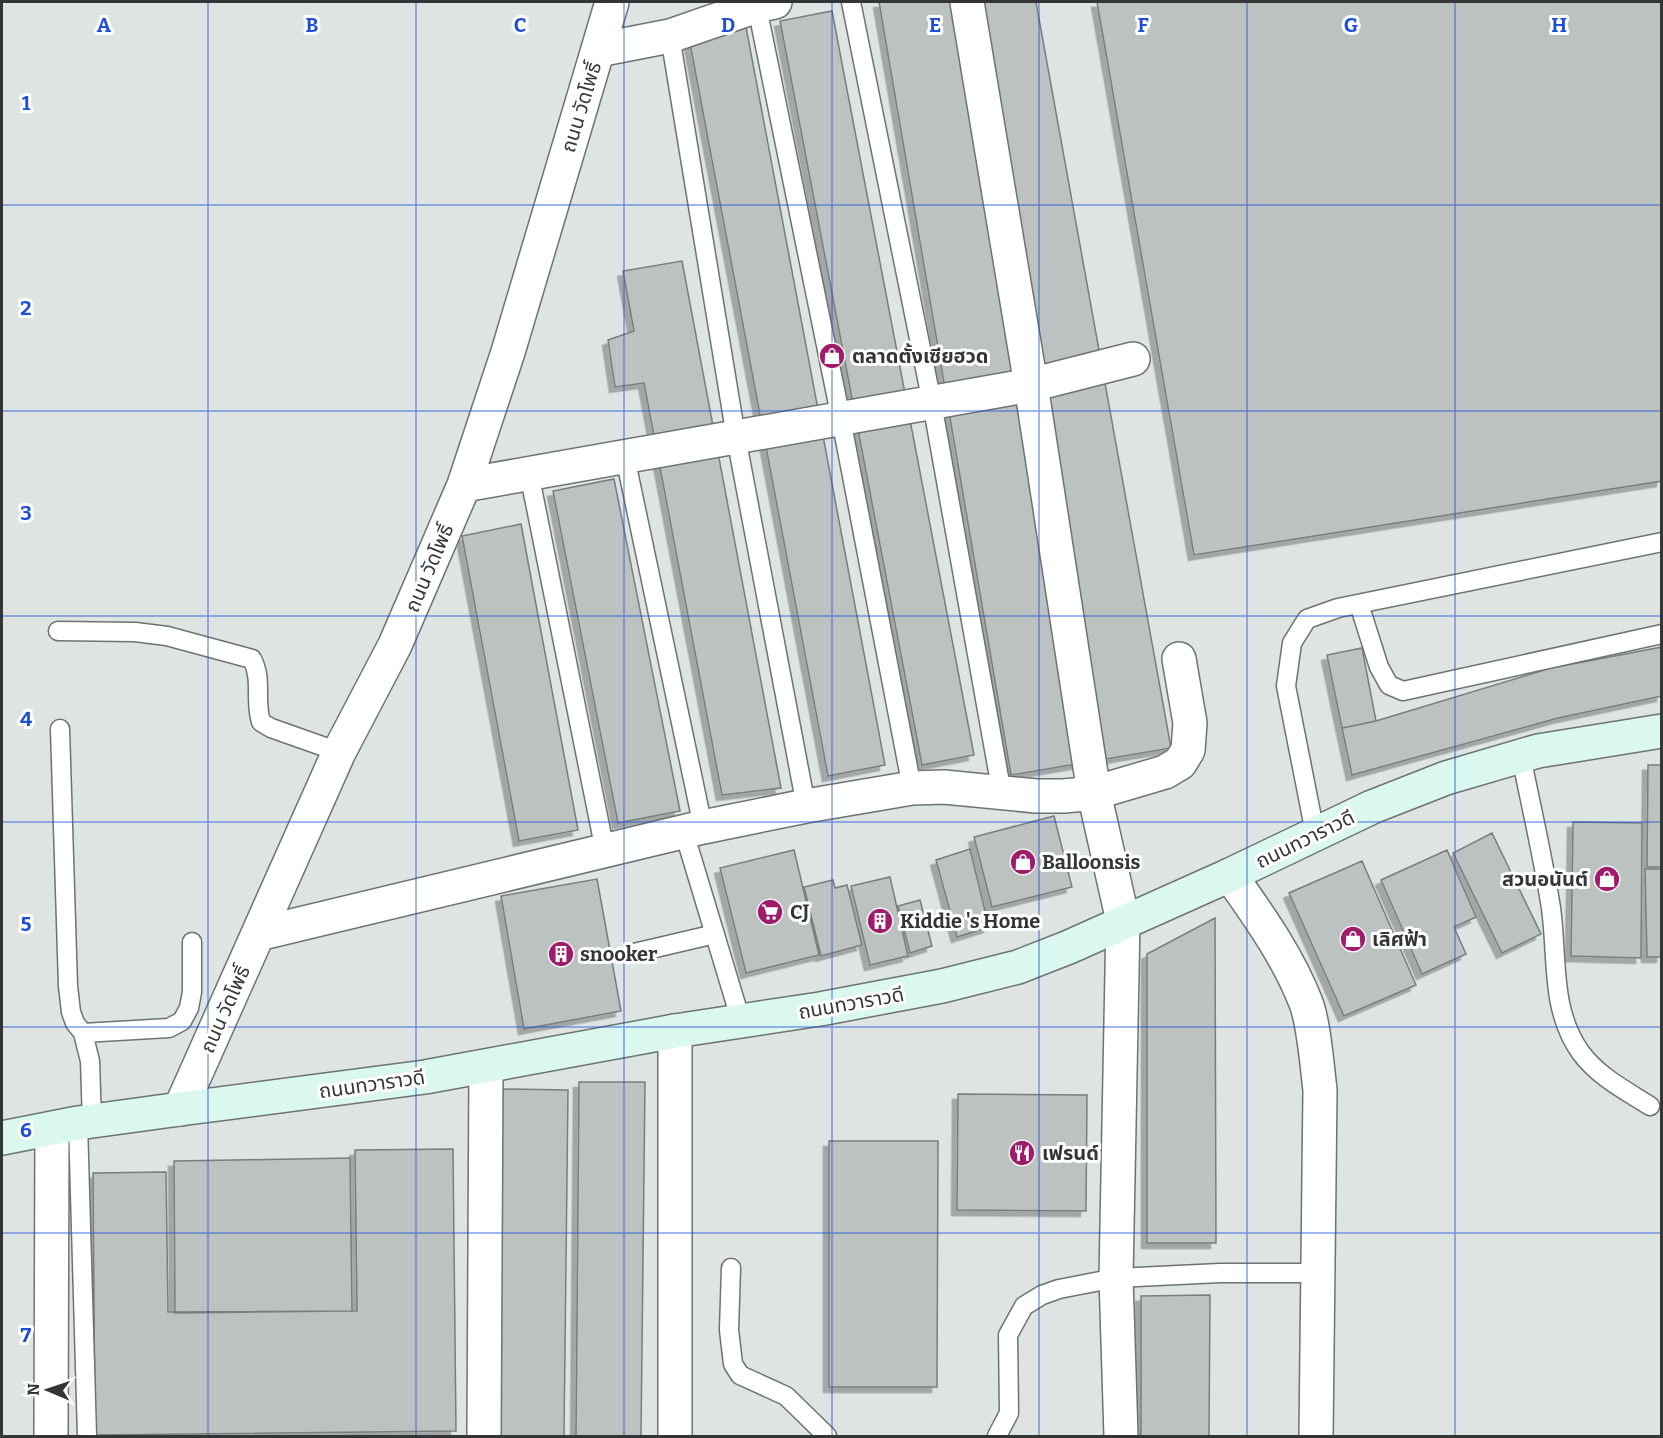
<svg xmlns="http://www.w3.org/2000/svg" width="1663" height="1438" viewBox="0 0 1663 1438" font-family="Bitter,'Noto Sans Thai',serif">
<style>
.building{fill:#bbc2bf;stroke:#787e7b;stroke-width:1.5;filter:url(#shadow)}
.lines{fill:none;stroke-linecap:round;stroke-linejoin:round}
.lane-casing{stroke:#6d7370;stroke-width:21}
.street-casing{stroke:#6d7370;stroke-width:36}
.secondary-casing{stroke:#6d7370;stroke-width:36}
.lane{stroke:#fff;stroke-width:18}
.street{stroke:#fff;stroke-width:33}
.secondary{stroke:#daf8ed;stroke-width:33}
.grid{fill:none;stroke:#1d4ed8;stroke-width:1.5;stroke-opacity:0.55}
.labels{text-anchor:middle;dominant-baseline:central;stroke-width:6;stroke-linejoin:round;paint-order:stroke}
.street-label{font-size:20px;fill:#343635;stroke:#fff}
.poi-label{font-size:20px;font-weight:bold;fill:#343635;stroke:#fff;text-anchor:start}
.grid-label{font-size:20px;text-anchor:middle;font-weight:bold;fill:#1d4ed8;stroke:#fff;stroke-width:6;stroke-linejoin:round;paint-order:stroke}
</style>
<defs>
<filter id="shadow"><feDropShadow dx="-5.5" dy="5.5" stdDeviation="0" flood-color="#0004"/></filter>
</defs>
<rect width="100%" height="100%" fill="#dde4e1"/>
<!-- building -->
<path class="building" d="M879 2H1036L1171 748 1011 775Z
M1097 2H1662V481L1194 555Z
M832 11 974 755 922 765 780 21Z
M746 27 885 765 828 776 689 38Z
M682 261 781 788 722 795 644 383 615 387 608 340 634 331 623 271Z
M614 479 680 811 618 823 553 491Z
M521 524 578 830 519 841 462 536Z
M1662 647V696L1558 718 1352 775 1342 728 1376 721 1551 668Z
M1362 648 1376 721 1342 728 1327 655Z
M1648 765H1662V867H1647Z
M1054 816 1072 887 992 907 974 837Z
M1573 822 1642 823 1641 958 1571 956Z
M1492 833 1541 934 1502 953 1453 853Z
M970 849 989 927 957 937 936 860Z
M794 850 819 955 746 973 720 868Z
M1447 850 1476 917 1454 927 1466 954 1422 974 1381 880Z
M1362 861 1416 985 1344 1016 1289 893Z
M1645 869H1662V957H1647Z
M890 877 908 956 870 965 851 886Z
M597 879 621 1011 524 1029 501 896Z
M833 880 835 888 847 885 862 945 821 956 804 887Z
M920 900 932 946 910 953 898 906Z
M1215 918 1216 1243H1147V954Z
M579 1082H645L641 1436H576Z
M502 1089 568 1090 564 1436H499Z
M958 1094 1087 1095 1086 1211 957 1210Z
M829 1141H938L937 1387H829Z
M453 1149 456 1431 95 1435 93 1173 166 1172 168 1312 357 1311 355 1150Z
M350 1158 352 1311 175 1313 174 1161Z
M1210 1295 1209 1436H1141V1296Z"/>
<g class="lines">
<!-- lane casing -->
<g class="lane-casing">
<path id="lane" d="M756 2 841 419 912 788
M851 2 932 403 1002 794
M670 36 736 437 806 806
M625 457 703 827
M529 473 605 851
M1359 604 1379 667 1389 685 1403 691 1662 634
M58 631 135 632 167 636 252 659C263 680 254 699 261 722L271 728 339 752
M60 729 68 986 71 1012 75 1023 83 1033 90 1061 92 1122
M1521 756C1531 806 1543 857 1551 908 1558 959 1550 1010 1581 1053 1599 1077 1625 1090 1650 1106
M684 832 741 1021
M1315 833 1286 686 1292 643 1307 619 1338 608 1662 542
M634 953 715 934
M83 1033 169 1028 182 1021 189 1008 192 992V942
M78 1123 87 1436
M731 1268 729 1330 733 1364 740 1375 786 1396 827 1436
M997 1436 1009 1413 1008 1335 1024 1306 1042 1295 1059 1289 1116 1278 1220 1273H1318"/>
</g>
<!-- street casing -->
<g class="street-casing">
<path id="street" d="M967 2 1031 385 1094 793 1123 921 1116 1278 1121 1436
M598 50 670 36 757 6 775 2
M464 485 1031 385 1133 359
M1230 875C1258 915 1288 956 1306 1003 1314 1024 1317 1066 1320 1090L1316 1436
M258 934 703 827 806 806 912 788 944 787 1036 796H1064L1094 793 1165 772 1180 763 1188 750 1190 723 1179 659
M180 1109 339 752 395 645 464 485 508 352 612 2
M51 1436 52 1129
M484 1436 486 1067
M675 1436V1031"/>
</g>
<!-- secondary casing -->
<g class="secondary-casing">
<path id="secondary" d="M2 1138 78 1123 180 1109 425 1077 675 1031 820 1009 942 986 1018 967 1069 947 1230 875 1372 807 1446 778 1538 751 1662 731"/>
</g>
<!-- lane -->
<use href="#lane" class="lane"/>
<!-- street -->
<use href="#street" class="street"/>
<!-- secondary -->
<use href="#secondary" class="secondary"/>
</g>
<!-- grid -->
<path class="grid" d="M208 2V1436M416 2V1436M624 2V1436M832 2V1436M1039 2V1436M1247 2V1436M1455 2V1436M2 205H1662M2 411H1662M2 616H1662M2 822H1662M2 1027H1662M2 1233H1662"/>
<!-- icons -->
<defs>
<g id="shop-disc" transform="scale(1.35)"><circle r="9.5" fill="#9f1b6b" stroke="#fff"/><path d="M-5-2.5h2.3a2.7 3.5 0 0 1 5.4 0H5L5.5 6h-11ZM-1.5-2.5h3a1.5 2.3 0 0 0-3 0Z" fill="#fff"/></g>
<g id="supermarket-disc" transform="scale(1.35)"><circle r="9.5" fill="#9f1b6b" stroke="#fff"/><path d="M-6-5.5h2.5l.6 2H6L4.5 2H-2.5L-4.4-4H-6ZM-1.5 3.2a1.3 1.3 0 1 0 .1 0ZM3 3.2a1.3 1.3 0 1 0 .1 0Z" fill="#fff"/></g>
<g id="building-disc" transform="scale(1.35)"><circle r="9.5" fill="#9f1b6b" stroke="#fff"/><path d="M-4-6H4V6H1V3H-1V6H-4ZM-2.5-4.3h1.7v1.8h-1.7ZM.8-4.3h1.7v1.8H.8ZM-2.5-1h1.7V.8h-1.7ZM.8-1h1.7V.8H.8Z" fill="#fff"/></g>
<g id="restaurant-disc" transform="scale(1.35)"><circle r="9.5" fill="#9f1b6b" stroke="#fff"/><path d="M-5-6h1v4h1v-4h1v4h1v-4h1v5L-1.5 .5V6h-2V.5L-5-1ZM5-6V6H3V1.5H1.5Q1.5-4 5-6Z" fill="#fff"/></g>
</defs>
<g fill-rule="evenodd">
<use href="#shop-disc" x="832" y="356"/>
<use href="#shop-disc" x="1023" y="862"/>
<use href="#shop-disc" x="1607" y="879"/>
<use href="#supermarket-disc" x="770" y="912"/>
<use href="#building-disc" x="880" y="921"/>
<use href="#shop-disc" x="1353" y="939"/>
<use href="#building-disc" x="561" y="954"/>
<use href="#restaurant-disc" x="1022" y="1153"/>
</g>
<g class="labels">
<!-- street labels -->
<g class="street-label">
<text transform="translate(581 107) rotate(-73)">ถนน วัดโพธิ์</text>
<text transform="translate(429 568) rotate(-67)">ถนน วัดโพธิ์</text>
<text transform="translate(1305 839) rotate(-26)">ถนนทวาราวดี</text>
<text transform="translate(851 1003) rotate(-10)">ถนนทวาราวดี</text>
<text transform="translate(225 1009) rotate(-66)">ถนน วัดโพธิ์</text>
<text transform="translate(372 1084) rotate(-8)">ถนนทวาราวดี</text>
</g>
<!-- poi labels -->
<g class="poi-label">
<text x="852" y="356">ตลาดตั้งเซียฮวด</text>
<text x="1042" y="862">Balloonsis</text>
<text x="1588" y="879" text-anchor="end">สวนอนันต์</text>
<text x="790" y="912">CJ</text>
<text x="900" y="921">Kiddie 's Home</text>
<text x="1372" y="939">เลิศฟ้า</text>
<text x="580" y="954">snooker</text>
<text x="1042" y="1153">เฟรนด์</text>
</g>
</g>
<g class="grid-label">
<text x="104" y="32">A</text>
<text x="312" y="32">B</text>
<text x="520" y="32">C</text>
<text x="728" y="32">D</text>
<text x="935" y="32">E</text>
<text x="1143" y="32">F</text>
<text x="1351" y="32">G</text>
<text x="1559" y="32">H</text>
<text x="26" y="110">1</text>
<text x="26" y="315">2</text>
<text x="26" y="520">3</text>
<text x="26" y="726">4</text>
<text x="26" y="931">5</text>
<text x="26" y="1137">6</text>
<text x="26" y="1342">7</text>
</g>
<!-- border -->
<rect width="1663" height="1438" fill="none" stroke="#343635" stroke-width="6"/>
<!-- north arrow -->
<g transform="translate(48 1390) rotate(272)" stroke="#ffffff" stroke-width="4.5" paint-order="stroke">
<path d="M0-4.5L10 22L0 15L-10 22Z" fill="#343635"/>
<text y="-9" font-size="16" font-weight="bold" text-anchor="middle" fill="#343635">N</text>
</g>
</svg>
